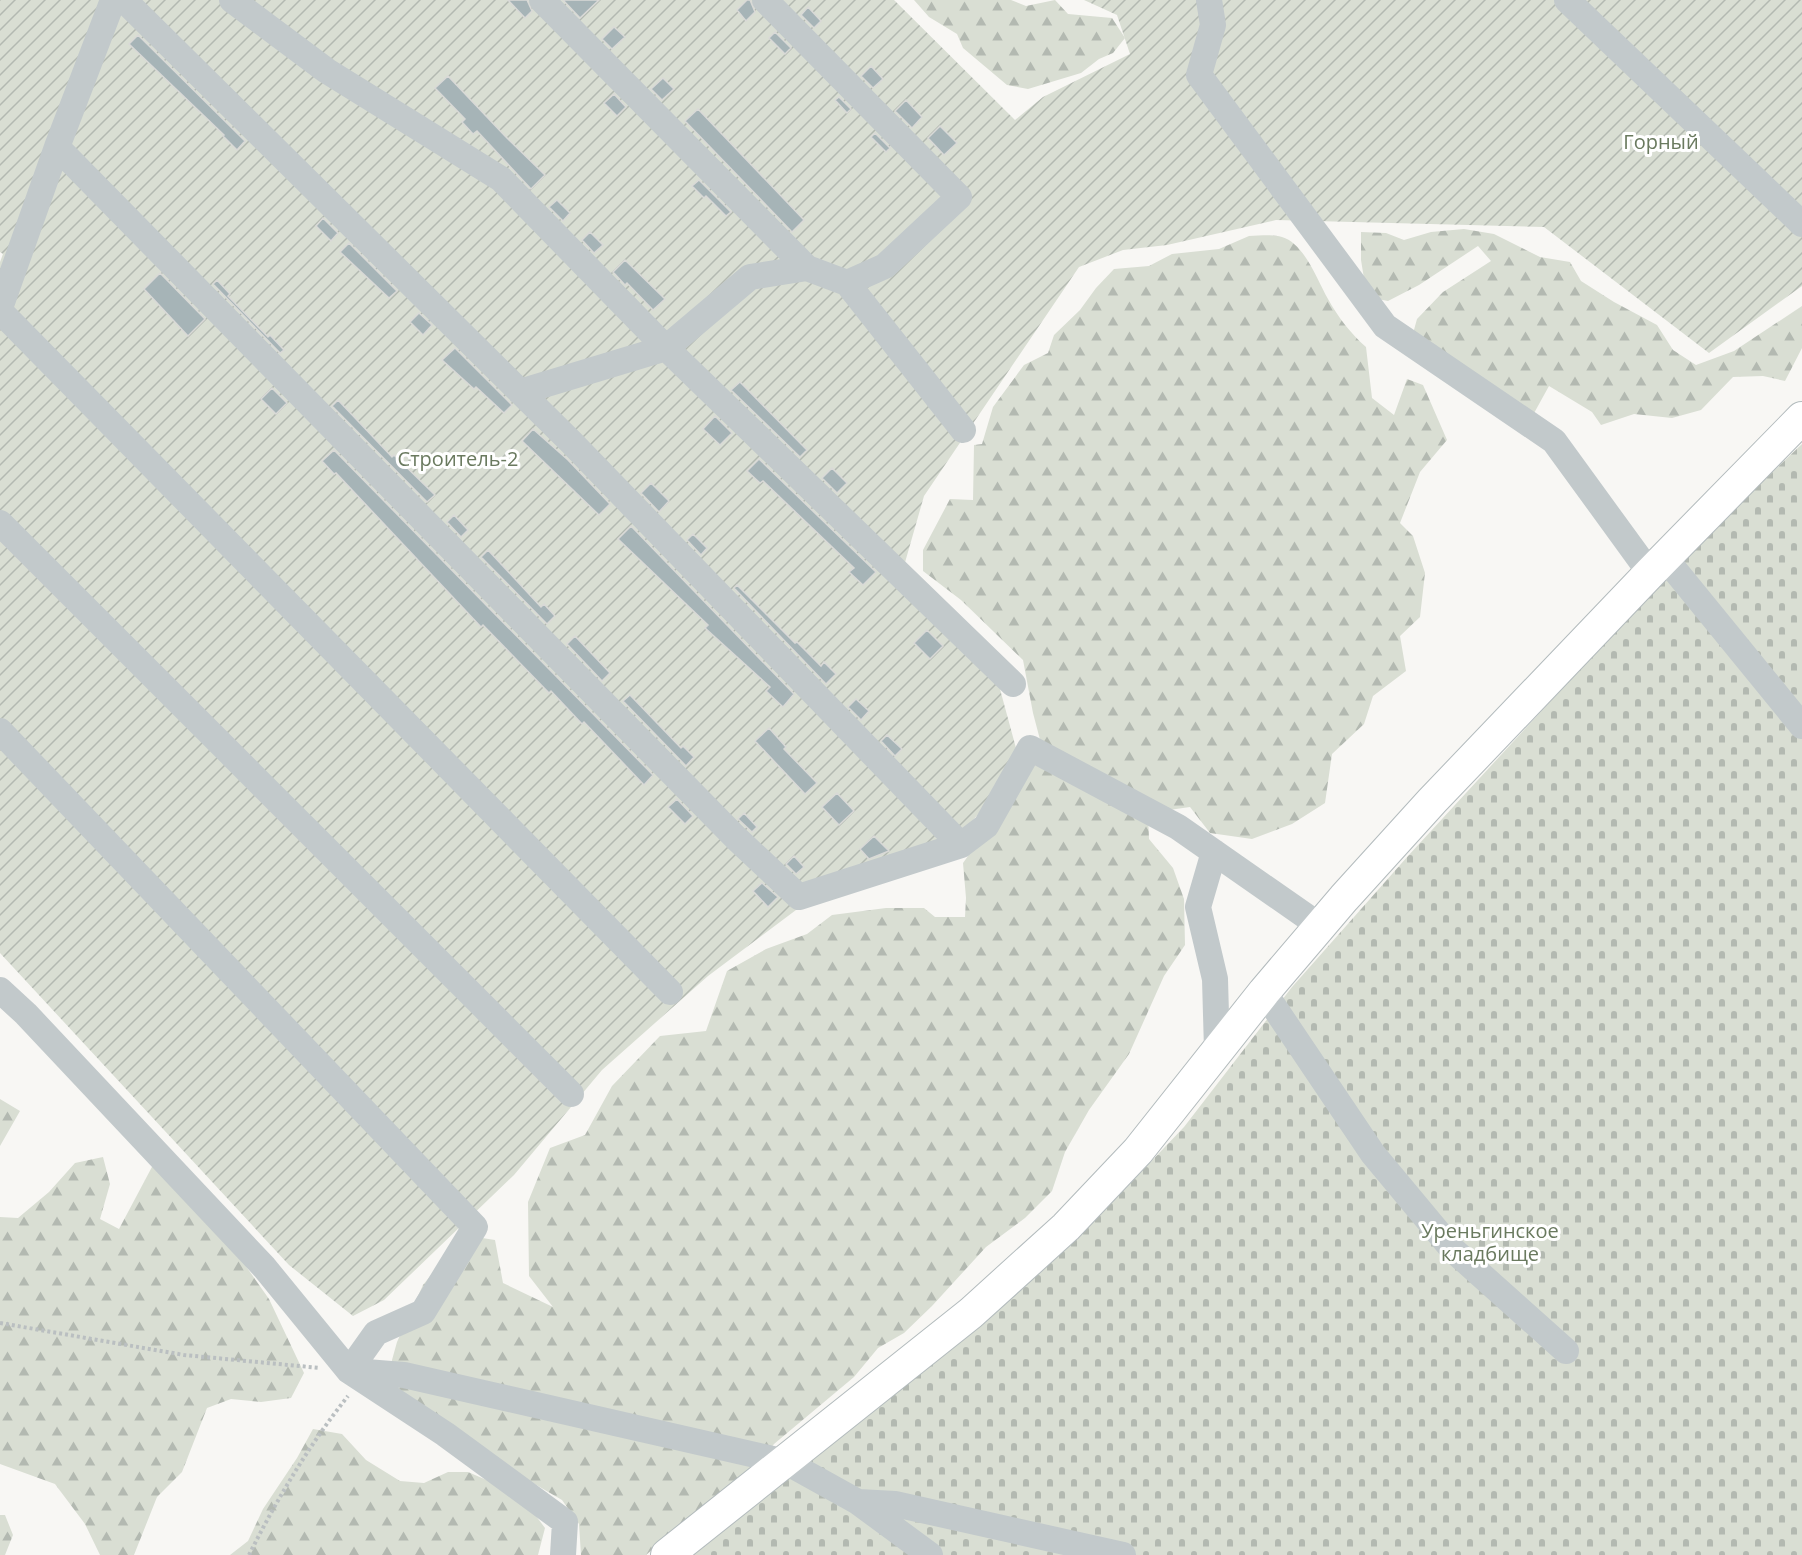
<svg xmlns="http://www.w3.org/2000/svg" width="1802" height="1555" viewBox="0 0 1802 1555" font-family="'Open Sans',sans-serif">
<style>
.forest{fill:url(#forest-firs)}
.cemetery{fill:url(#cemetery-stones)}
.garden{fill:url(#garden-furrows)}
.building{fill:#a6b4b7;stroke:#d9d9d7;stroke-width:1.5}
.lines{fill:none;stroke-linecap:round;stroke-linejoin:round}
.major-casing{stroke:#b3bbbd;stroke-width:34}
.path{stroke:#babfc1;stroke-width:4;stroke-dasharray:3 3;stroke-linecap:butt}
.minor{stroke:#c2c9cb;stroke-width:26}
.major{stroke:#fff;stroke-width:32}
.labels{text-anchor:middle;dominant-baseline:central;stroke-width:6;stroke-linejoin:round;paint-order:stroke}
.park-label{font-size:20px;fill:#6a7a5f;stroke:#fff}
</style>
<defs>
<pattern id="forest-firs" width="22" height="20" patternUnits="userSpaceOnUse" patternTransform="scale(1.5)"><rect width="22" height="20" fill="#d9ded3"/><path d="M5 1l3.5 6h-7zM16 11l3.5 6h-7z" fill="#b3b9b1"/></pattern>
<pattern id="cemetery-stones" width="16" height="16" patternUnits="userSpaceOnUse" patternTransform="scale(1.5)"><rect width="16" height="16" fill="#d9ded3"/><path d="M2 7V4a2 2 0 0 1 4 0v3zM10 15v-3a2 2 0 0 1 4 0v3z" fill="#b3b9b1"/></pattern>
<pattern id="garden-furrows" width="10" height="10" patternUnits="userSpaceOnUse" patternTransform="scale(1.5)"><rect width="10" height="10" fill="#d9ded3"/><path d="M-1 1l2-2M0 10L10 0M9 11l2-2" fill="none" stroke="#b3b9b1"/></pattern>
</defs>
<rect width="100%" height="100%" fill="#f8f7f4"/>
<!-- forest -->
<path class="forest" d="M914 0H1011L1026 6 1055 0 1068 14 1112 18 1125 38 1113 53 1099 59 1081 73 1028 89 1007 85 963 48 957 34 929 17Z
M1464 229 1494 234 1540 257 1570 262 1581 281 1614 302 1657 325 1673 350 1696 365 1734 351 1802 306V348L1785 381 1763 376 1733 377 1701 410 1672 418 1634 414 1601 425 1592 412 1549 386 1533 415 1409 348 1417 319 1443 292 1491 261 1478 246 1419 285 1388 301 1367 297 1361 260V232L1386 233 1404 240 1431 232Z
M1249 236C1259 236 1272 234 1282 237 1305 244 1317 280 1328 299 1338 317 1351 334 1366 347L1372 398 1394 415 1407 379 1423 385 1447 440 1420 472 1400 523 1413 536 1425 573 1420 617 1400 636 1406 671 1373 696 1364 724 1332 754 1325 803 1292 824 1252 839 1210 833 1190 807 1148 813 1149 839 1173 868 1184 899 1185 945 1164 976 1129 1054 1089 1110 1065 1152 1052 1191 1025 1218 986 1247 932 1306 904 1333 878 1348 854 1377 774 1444 748 1476 706 1503 646 1555H581L579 1524 562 1500 521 1476 390 1385 392 1360 397 1342 423 1285 463 1235 495 1240 503 1283 553 1307 529 1276 528 1202 550 1148 585 1135 612 1086 660 1036 706 1031 727 971 766 949 807 934 832 915 886 908H924L935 917H965L966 898 963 863 1043 751 1033 713 1023 660 961 600 923 571V550L950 499 973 500 974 445 982 444 993 407 1024 365 1048 353 1054 335 1080 310 1096 288 1114 269 1149 266 1172 254 1219 249Z
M0 1099 20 1111 0 1146Z
M103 1157 110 1184 100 1219 119 1229 153 1165 231 1245 269 1299 304 1373 291 1398 261 1402 231 1399 207 1408 182 1472 157 1497 134 1555H100L85 1524 55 1484 0 1464V1217L18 1218 49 1192 75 1163Z
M313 1429 342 1434 366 1460 400 1481 424 1483 448 1472H468L503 1487 527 1504 545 1528 538 1555H230L248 1541 263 1509 297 1458Z
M0 1515H5L13 1535 5 1555H0Z"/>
<!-- cemetery -->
<path class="cemetery" d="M1802 444V1555H688L974 1331 1079 1237 1184 1127 1292 987 1408 856 1684 556Z"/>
<!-- garden -->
<path class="garden" d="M0 0H894L1015 120 1043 97 1130 54 1117 15 1084 0H1802V286L1709 353 1544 227 1276 220 1167 245 1123 250 1079 267 924 496 902 573 994 667 1020 763 943 857 820 892 708 976 602 1070 514 1175 384 1300 353 1316 289 1265 0 953V262L3 254 0 252Z"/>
<!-- building -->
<path class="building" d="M508 0H527L532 11 525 18Z
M563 0H599L580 18Z
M747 0H750L755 12 746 21 737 10Z
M808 7 821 21 814 28 801 15Z
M614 27 625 37 612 49 602 39Z
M775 32 791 48 785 54 769 38Z
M138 35 245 141 237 150 223 136 224 135 129 44Z
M871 66 883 79 873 88 861 76Z
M448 76 505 136 545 175 531 189 477 131 473 134 462 122 465 119 435 88Z
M663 78 674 89 662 100 651 89Z
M614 94 626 107 617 116 604 103Z
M839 97 851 109 847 113 835 100Z
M906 100 922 117 912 128 895 111Z
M698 109 804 220 792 232 685 121Z
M940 126 957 143 944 155 928 138Z
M875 133 890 148 886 152 871 137Z
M699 180 731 212 726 216 706 196 704 198 692 186Z
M557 200 570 213 563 221 549 207Z
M323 218 338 233 331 241 316 226Z
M590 232 603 245 594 253 582 240Z
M349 243 397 291 389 298 340 252Z
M625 260 665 299 653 310 627 283 625 285 613 272Z
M160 273 205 319 188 336 144 289Z
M217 280 230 294 228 296 268 337 270 335 284 350 280 353 213 284Z
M419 313 432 325 423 335 410 322Z
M455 348 512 405 504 413 476 387 474 389 442 360Z
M740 382 807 450 800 457 731 390Z
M272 388 287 403 276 414 261 399Z
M338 400 392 457 394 455 435 495 427 502 332 406Z
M715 416 732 433 720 445 703 429Z
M533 429 568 460 610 504 599 515 522 441Z
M334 450 653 775 644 785 584 722 582 724 551 691 549 693 483 625 481 627 336 473 334 474 322 461Z
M759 459 876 572 863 585 849 572 854 568 763 481 760 483 747 471Z
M832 468 847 483 837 493 822 478Z
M651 483 669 501 659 512 641 493Z
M454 515 468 530 461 537 447 522Z
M631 526 794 694 783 707 766 691 770 687 705 628 708 625 618 539Z
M693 534 707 548 701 555 687 540Z
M488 550 541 607 544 604 555 616 547 624 481 557Z
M737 585 795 643 797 642 821 666 824 662 836 674 826 684 734 588Z
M927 630 943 646 930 659 914 643Z
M575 636 610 673 602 681 567 644Z
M630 695 681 748 683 746 694 757 686 766 623 701Z
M856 699 869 711 861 720 848 707Z
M769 728 786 747 784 749 817 783 805 794 755 741Z
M887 735 902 749 895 756 881 741Z
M837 793 854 811 839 825 822 807Z
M677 799 693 816 685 824 668 807Z
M744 813 757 827 752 832 738 819Z
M874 836 889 851 869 859 860 849Z
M794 856 804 867 796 874 786 864Z
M762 883 778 897 768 907 753 891Z"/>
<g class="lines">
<!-- major casing -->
<g class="major-casing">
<path id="major" d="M667 1555 971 1313 1066 1227 1138 1151 1264 992 1344 898 1432 801 1650 573 1802 418"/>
</g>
<!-- path -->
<path class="path" d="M0 1323 184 1355 320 1368
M249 1555C277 1499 309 1445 348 1396"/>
<!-- minor -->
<path class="minor" d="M124 0 571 442 961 845 986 826 1030 748 1178 827 1320 926
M232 0 327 71 501 179 666 348 1013 684
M542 0 807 268
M1209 0 1213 25 1199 75 1385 326 1554 441 1650 573
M1567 0 1802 224
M57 147 736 838 799 897 961 845
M847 283 963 430
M0 308 57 147 113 0
M0 311 670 992
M520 392 666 348 750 277 807 268 847 283 885 266 959 197 765 0
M0 523 571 1094
M1665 558 1802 726
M0 731 475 1227 423 1312 376 1333 349 1371
M1214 852 1198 907 1215 979 1217 1050
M0 990 26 1014 264 1267 349 1371 445 1434 565 1522 563 1555
M1264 992 1373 1154 1452 1249 1566 1351
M353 1371 404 1375 786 1462 858 1502 930 1555
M858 1502 895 1504 1123 1555"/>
<!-- major -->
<use href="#major" class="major"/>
</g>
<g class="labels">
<!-- park labels -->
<g class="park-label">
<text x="1661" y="141">Горный</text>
<text x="458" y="458">Строитель-2</text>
<text x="1490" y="1230">Уреньгинское<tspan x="1490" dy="23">кладбище</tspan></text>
</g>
</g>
</svg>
